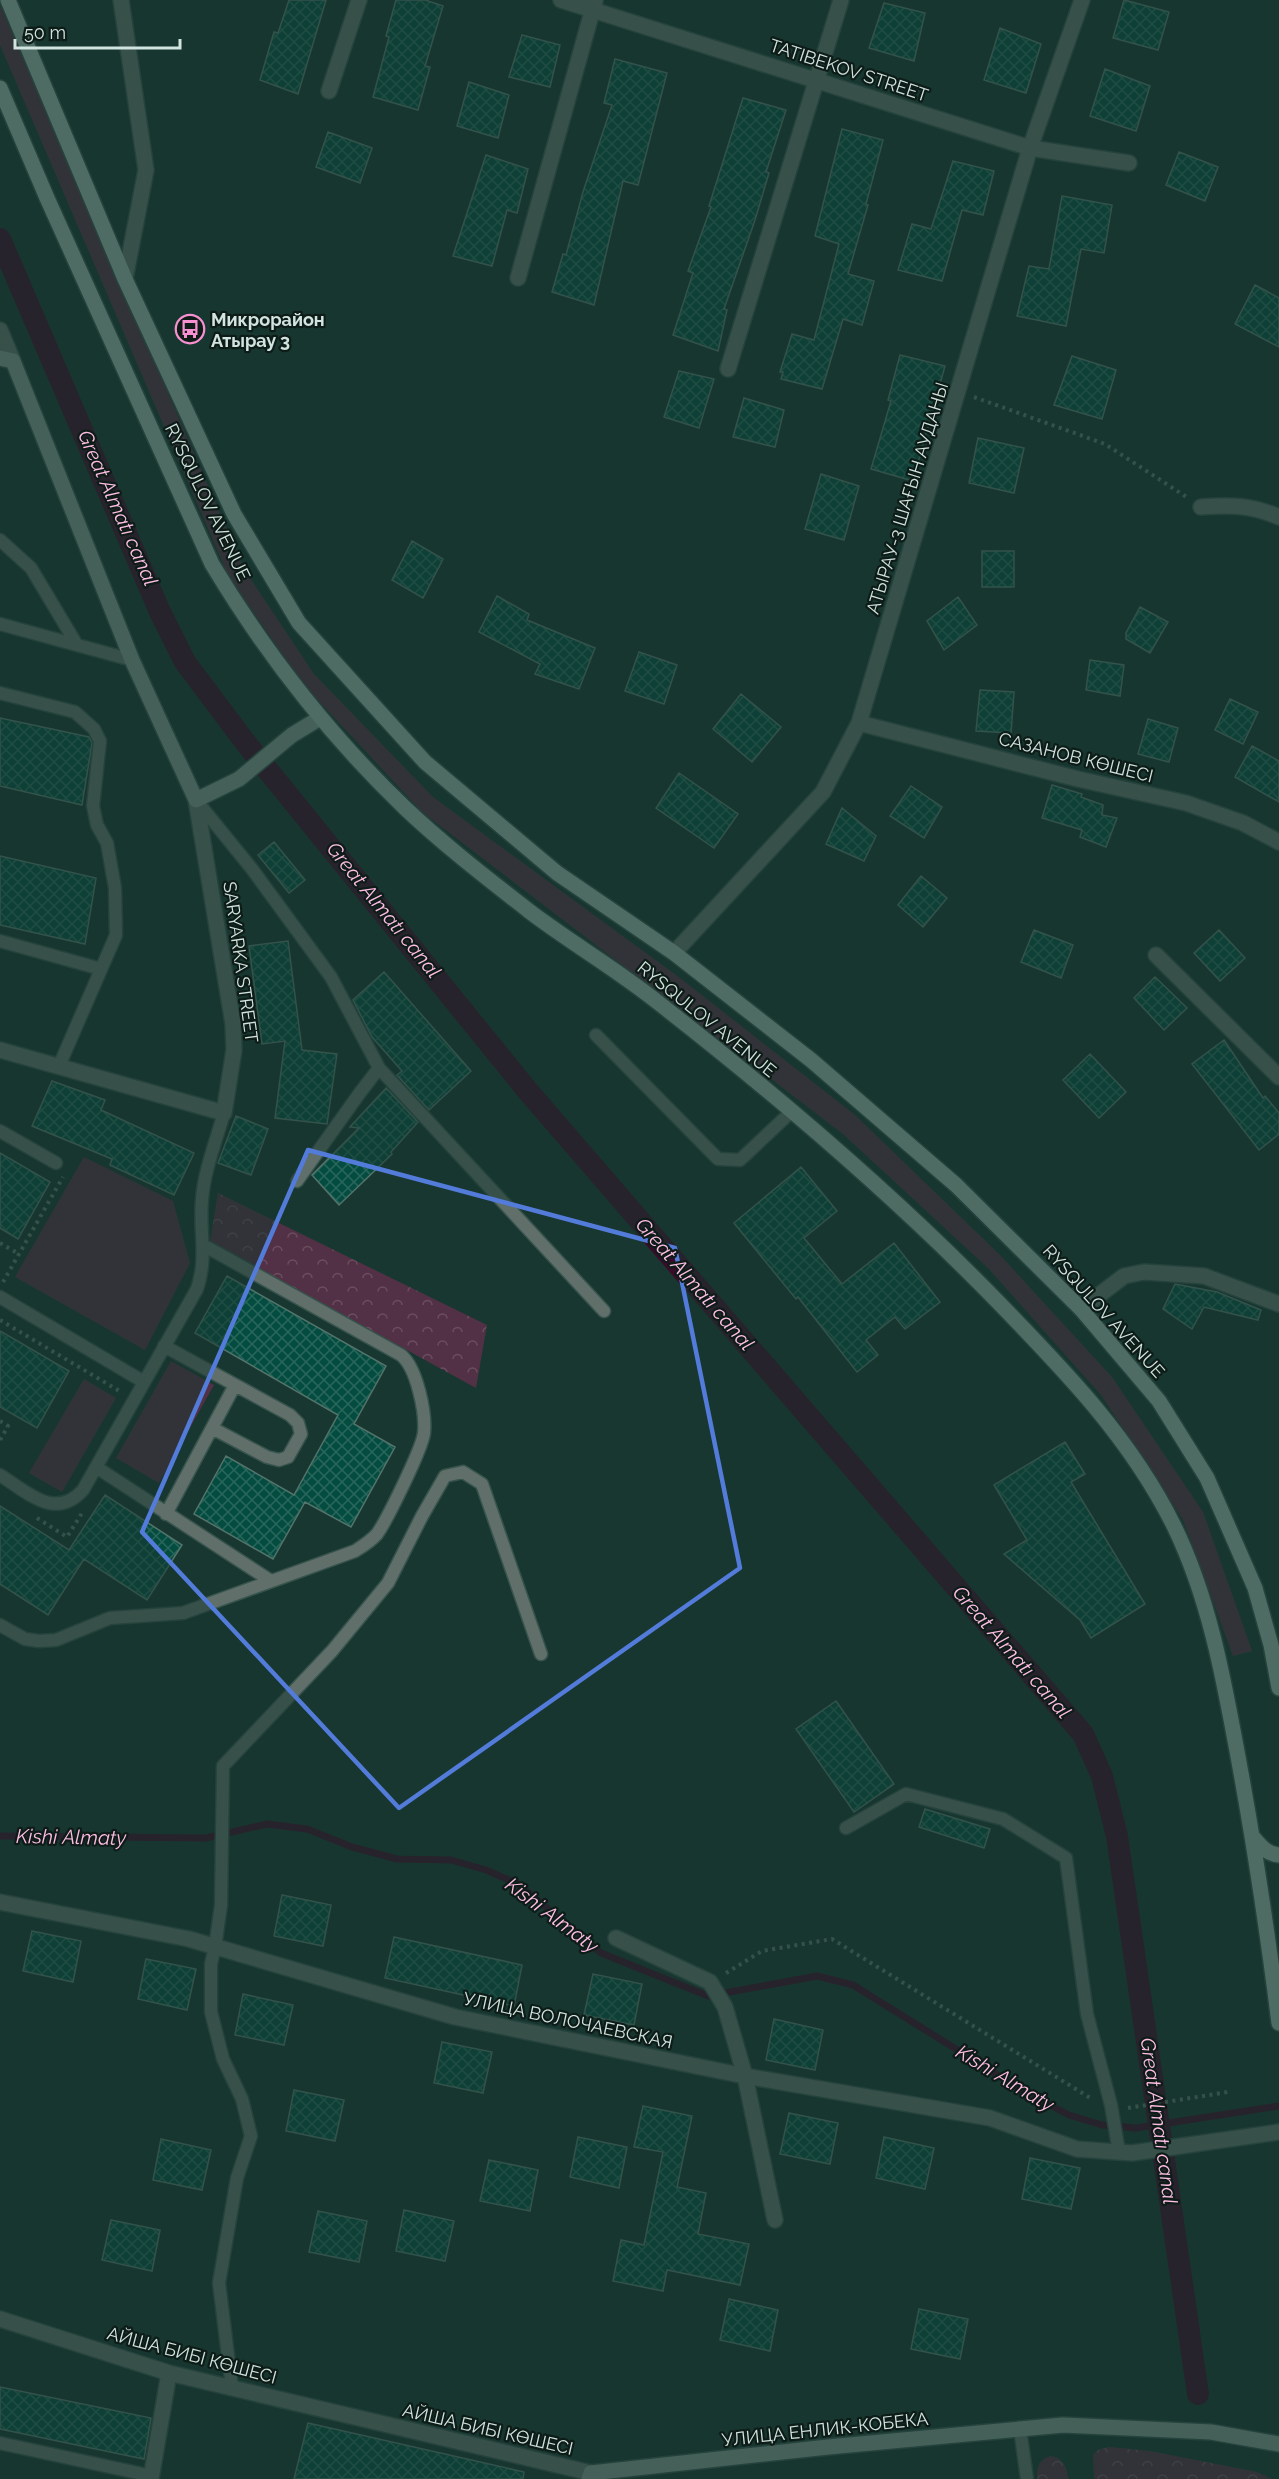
<svg xmlns="http://www.w3.org/2000/svg" width="1279" height="2479" viewBox="0 0 1279 2479" font-family="Raleway,sans-serif">
<style>
.green{fill:#523045}
.forest{fill:url(#forest-crowns)}
.lines{fill:none;stroke-linecap:round;stroke-linejoin:round}
.stream{stroke:#3a0c2c;stroke-width:7}
.canal{stroke:#3a0c2c;stroke-width:22}
.building{fill:url(#building-cross-hatch);stroke:#53736b;stroke-width:1.5}
.lane-casing{stroke:#36534c;stroke-width:15}
.street-casing{stroke:#36534c;stroke-width:18}
.secondary-casing{stroke:#36534c;stroke-width:18}
.primary-casing{stroke:#36534c;stroke-width:18}
.path{stroke:#57726b;stroke-width:4;stroke-dasharray:3 4.5;stroke-linecap:butt}
.lane{stroke:#616f6b;stroke-width:12}
.street{stroke:#616f6b;stroke-width:15}
.secondary{stroke:#7c928c;stroke-width:15}
.primary{stroke:#90ada5;stroke-width:15}
.marked{fill:none;stroke:#537bda;stroke-width:4.5;stroke-linejoin:round}
.labels{text-anchor:middle;dominant-baseline:central;stroke-width:4.5;stroke-linejoin:round;paint-order:stroke}
.street-label{font-size:18px;fill:#d2e4df;stroke:#0e1c18}
.poi-label{font-size:18px;font-weight:bold;fill:#d2e4df;stroke:#0e1c18;text-anchor:start}
.water-label{font-size:20px;font-style:italic;fill:#ffbde5;stroke:#0e1c18}
</style>
<defs>
<pattern id="forest-crowns" width="20" height="18" patternUnits="userSpaceOnUse" patternTransform="scale(1.5)"><rect width="20" height="18" fill="#523045"/><path d="M2 6a3 3 0 1 1 6 0M12 15a3 3 0 1 1 6 0" fill="none" stroke="#6a4e5f"/></pattern>
<pattern id="building-cross-hatch" width="8" height="8" patternUnits="userSpaceOnUse" patternTransform="scale(1.5)"><rect width="8" height="8" fill="#054c40"/><path d="M0 0l8 8M0 8l8-8" fill="none" stroke="#29665b"/></pattern>
</defs>
<rect width="100%" height="100%" fill="#183730"/>
<!-- green -->
<path class="green" d="M0 5 244 569 314 674 433 797 680 978 855 1115 1000 1255 1112 1377 1203 1512 1252 1651 1233 1656 1183 1520 1101 1395 989 1269 843 1134 422 812 302 683 228 575 0 45Z
M84 1157 173 1201 190 1263 145 1350 15 1277Z
M171 1361 214 1385 159 1483 116 1458Z
M84 1379 116 1398 62 1492 29 1473Z"/>
<!-- forest -->
<path class="forest" d="M218 1193 487 1325 476 1388 210 1242Z
M1109 2447 1150 2451 1257 2472 1272 2479H1094L1093 2455 1098 2450Z
M1050 2456C1063 2458 1067 2466 1068 2479H1037C1037 2467 1038 2461 1050 2456Z"/>
<g class="lines">
<!-- stream -->
<path class="stream" d="M0 1836 206 1838 267 1824 307 1829 352 1847 397 1859 451 1860 486 1870 518 1884 601 1953 708 1996 817 1976 853 1985 1030 2095 1069 2115 1102 2125 1136 2128 1279 2106"/>
<!-- canal -->
<path class="canal" d="M0 239 160 612 185 662 245 742 527 1090 1083 1734 1102 1776 1117 1836 1198 2394"/>
</g>
<!-- building -->
<path class="building" d="M289 0H326L298 94 260 80 274 32 278 33Z
M396 0H425L443 6 425 66 430 67 418 110 373 97 389 37 386 36Z
M1124 0 1169 12 1158 50 1113 38Z
M884 3 925 13 914 61 869 48Z
M1000 28 1041 44 1026 93 984 80Z
M522 35 560 45 550 87 509 77Z
M615 59 667 73 638 185 623 181 594 305 552 292 563 254 566 255 583 192 612 105 604 103Z
M1105 69 1150 86 1136 131 1090 116Z
M469 82 509 95 498 138 457 126Z
M743 98 786 110 766 172 769 173 755 220 724 309 727 310 718 351 673 335 693 273 688 271 711 207 709 206Z
M842 129 883 140 866 204 868 205 848 274 874 281 862 325 843 319 822 389 781 379 783 372H780L792 334 814 340 839 244 815 236Z
M328 132 372 148 360 183 316 167Z
M1179 152 1218 167 1205 201 1166 185Z
M486 155 528 169 517 213 507 210 492 266 453 256Z
M953 161 994 171 983 215 962 210 942 281 898 270 912 224 931 229Z
M1062 196 1112 205 1104 253 1081 249 1066 326 1017 316 1029 266 1049 269Z
M1255 285 1279 298V347L1235 324Z
M900 355 945 366 913 481 871 469 891 401 888 400Z
M1072 356 1116 370 1102 419 1054 405Z
M679 371 714 379 699 428 664 417Z
M744 398 784 410 775 447 733 437Z
M978 438 1024 448 1014 493 969 483Z
M821 474 859 486 844 540 805 529Z
M412 541 443 559 423 598 392 580Z
M982 551H1014V587H982Z
M497 596 529 614 527 620 595 648 579 689 535 674 540 664 479 632Z
M958 597 977 625 944 650 927 621Z
M1140 607 1168 622 1150 653 1126 639V633Z
M639 652 677 665 664 704 625 691Z
M1090 660 1124 665 1120 696 1086 690Z
M980 690 1014 692 1011 733 976 731Z
M741 694 781 727 752 762 713 729Z
M1230 699 1258 712 1243 744 1215 730Z
M0 718 89 737 92 743 82 805 0 786Z
M1148 719 1178 728 1169 762 1138 754Z
M1252 746 1279 761V802L1235 777Z
M679 773 738 814 714 848 656 808Z
M1052 785 1082 794 1081 797 1103 805 1102 815 1117 818 1106 847 1080 837 1082 830 1042 818Z
M911 786 942 807 924 838 890 816Z
M842 808 876 836 864 861 826 844Z
M274 842 305 880 289 893 258 855Z
M0 856 96 878 85 944 0 925Z
M921 876 947 898 923 927 898 905Z
M1034 930 1073 945 1061 978 1021 962Z
M1219 930 1245 958 1220 981 1194 953Z
M288 941 302 1050 337 1054 327 1124 275 1118 285 1041 262 1044 249 946Z
M384 972 471 1071 429 1110 397 1075 402 1071 372 1037 353 1000Z
M1155 977 1187 1008 1164 1030 1134 998Z
M1224 1040 1263 1098 1265 1096 1279 1113V1134L1259 1150 1192 1064Z
M1090 1054 1126 1092 1099 1118 1063 1080Z
M52 1081 105 1100 101 1110 194 1153 174 1195 110 1165 112 1159 32 1126Z
M386 1088 418 1122 391 1152 392 1154 339 1205 312 1175 359 1128 350 1127Z
M236 1116 268 1129 251 1175 218 1163Z
M0 1153 50 1182 18 1239 0 1228Z
M801 1167 837 1211 804 1238 842 1284 894 1243 940 1302 905 1329 895 1317 866 1340 878 1355 857 1372 798 1297 796 1299 734 1223Z
M227 1276 386 1366 354 1424 395 1447 351 1527 305 1502 273 1559 194 1514 226 1456 294 1495 338 1415 195 1333Z
M1175 1284 1217 1292 1261 1310 1258 1320 1204 1307 1192 1329 1163 1309Z
M0 1331 69 1371 37 1428 0 1407Z
M1065 1442 1085 1474 1071 1482 1145 1604 1091 1638 1080 1620 1004 1554 1027 1540 994 1485Z
M105 1495 182 1545 147 1600 84 1559 48 1615 0 1584V1506L69 1550Z
M836 1701 894 1784 854 1812 796 1729Z
M925 1809 990 1829 984 1848 919 1827Z
M282 1895 331 1905 323 1946 274 1936Z
M32 1931 81 1941 73 1982 23 1971Z
M394 1937 522 1965 514 2006 385 1978Z
M146 1959 196 1969 187 2010 138 1999Z
M593 1974 642 1984 634 2025 584 2015Z
M243 1994 293 2005 284 2045 235 2035Z
M774 2019 823 2030 815 2070 766 2060Z
M442 2042 492 2052 483 2093 434 2083Z
M294 2090 344 2100 335 2141 286 2131Z
M643 2106 692 2116 677 2187 706 2193 698 2234 749 2244 740 2285 667 2270 663 2291 613 2281 621 2240 644 2245 663 2152 634 2147Z
M789 2113 838 2123 830 2164 780 2154Z
M578 2137 627 2147 619 2188 570 2177Z
M884 2137 934 2148 925 2189 876 2178Z
M161 2139 211 2150 202 2190 153 2180Z
M1030 2158 1080 2168 1071 2209 1022 2199Z
M489 2160 538 2170 530 2211 480 2201Z
M404 2210 454 2221 445 2261 396 2251Z
M318 2211 367 2221 359 2262 309 2252Z
M111 2220 160 2230 152 2271 102 2260Z
M729 2299 778 2310 770 2351 720 2340Z
M919 2309 968 2319 960 2359 911 2349Z
M0 2387 151 2418 144 2459 0 2429Z
M308 2423 524 2472 523 2479H294Z"/>
<g class="lines">
<!-- lane casing -->
<g class="lane-casing">
<path id="lane" d="M0 540 31 568 77 645
M0 624 132 660
M0 693 75 712 94 729 100 741 93 806 97 825 107 843 115 888 116 935 59 1066
M196 800 252 869 331 977 379 1068 359 1094 297 1181
M0 941 101 969
M596 1035 718 1159 740 1160 791 1112
M379 1068 604 1311
M0 1131 56 1163
M0 1297 144 1382
M164 1346 290 1415 298 1423 301 1434 288 1457 279 1460 267 1457 212 1428
M96 1467 271 1581
M0 1475C27 1492 55 1521 83 1490L197 1289C208 1256 199 1233 202 1200 204 1171 216 1141 224 1113
M166 1514 235 1385
M0 1625 25 1639 39 1641 56 1640 110 1618 183 1613 355 1551C363 1546 371 1541 377 1534 387 1520 422 1449 424 1433 426 1413 417 1368 401 1355L203 1245
M846 1828 906 1794 1003 1819 1066 1858 1087 2014 1111 2105 1119 2152
M232 2388 219 2283 237 2178 251 2136 242 2099 223 2059 211 2012V1964L215 1947 221 1905 223 1766 332 1651 388 1583 422 1516 445 1476 463 1472 482 1484 541 1654
M1020 2429 1027 2479
M0 2443 152 2476"/>
</g>
<!-- street casing -->
<g class="street-casing">
<path id="street" d="M121 0 146 170 125 279
M561 0 1030 148 1129 163
M329 91 359 0
M518 278 595 1
M0 330 13 361
M728 369 841 0
M1201 507C1232 505 1251 505 1279 517
M859 723 1078 779 1186 803 1243 823 1279 842
M674 953 823 792 859 723 1030 148 1082 0
M1156 955 1279 1077
M0 1050 224 1113 234 1050 233 1024 196 800
M1081 1309 1124 1276 1144 1272 1204 1276 1279 1304
M0 1902 189 1939 455 2017 745 2076 990 2118 1077 2149 1132 2153 1279 2132
M616 1938 710 1982 725 2007 745 2076 775 2220
M0 2319 169 2373 591 2473
M151 2479 169 2373"/>
</g>
<!-- secondary casing -->
<g class="secondary-casing">
<path id="secondary" d="M0 358 13 361 132 660 196 800 239 779 292 735 320 718
M589 2479 591 2473 828 2447 1063 2425 1211 2432 1279 2444"/>
</g>
<!-- primary casing -->
<g class="primary-casing">
<path id="primary" d="M8 0 125 279 234 514 299 623 425 762 557 873 674 953 811 1060 956 1185 1081 1309 1159 1401 1207 1478 1255 1588 1271 1645 1279 1688
M0 88 47 198 212 564C266 654 330 736 405 808 444 845 487 878 529 911 571 943 618 970 660 1004 779 1097 894 1195 1000 1304 1066 1372 1131 1439 1174 1526 1210 1600 1224 1681 1239 1762 1255 1849 1268 1936 1279 2023
M1252 1836C1260 1845 1266 1854 1279 1855"/>
</g>
<!-- path -->
<path class="path" d="M974 397 1105 444 1188 498
M0 1243 19 1254
M3 1282 63 1177
M0 1320 121 1392
M0 1421 8 1426 0 1440
M37 1518 67 1537 82 1513
M726 1973 762 1951 832 1939 1092 2099
M1128 2108 1228 2092"/>
<!-- lane -->
<use href="#lane" class="lane"/>
<!-- street -->
<use href="#street" class="street"/>
<!-- secondary -->
<use href="#secondary" class="secondary"/>
<!-- primary -->
<use href="#primary" class="primary"/>
</g>
<!-- marked area -->
<path d="M0 0H1279V2479H0ZM308 1150 675 1248 740 1568 399 1808 142 1532Z" fill="#183730" fill-opacity=".55" fill-rule="evenodd"/>
<path class="marked" d="M308 1150 675 1248 740 1568 399 1808 142 1532Z"/>
<!-- icons -->
<defs>
<g id="bus-ring" transform="scale(1.5)"><circle r="9.5" fill="#0e1c18" stroke="#f690d0" stroke-width="1.5"/><path d="M-5-6H5V4H4V6H2V4H-2V6H-4V4H-5ZM-3.5-4V0h7V-4ZM-3.5 1.2v1.5H-2V1.2ZM2 1.2v1.5H3.5V1.2Z" fill="#f690d0"/></g>
</defs>
<g fill-rule="evenodd">
<use href="#bus-ring" x="190" y="329"/>
</g>
<g class="labels">
<!-- street labels -->
<g class="street-label">
<text transform="translate(849 70) rotate(18)">TATIBEKOV STREET</text>
<text transform="translate(907 498) rotate(-73)">АТЫРАУ-3 ШАҒЫН АУДАНЫ</text>
<text transform="translate(208 502) rotate(64)">RYSQULOV AVENUE</text>
<text transform="translate(1076 757) rotate(14)">САЗАНОВ КӨШЕСІ</text>
<text transform="translate(241 962) rotate(82)">SARYARKA STREET</text>
<text transform="translate(707 1019) rotate(39)">RYSQULOV AVENUE</text>
<text transform="translate(1104 1311) rotate(48)">RYSQULOV AVENUE</text>
<text transform="translate(568 2020) rotate(12)">УЛИЦА ВОЛОЧАЕВСКАЯ</text>
<text transform="translate(192 2355) rotate(15)">АЙША БИБІ КӨШЕСІ</text>
<text transform="translate(488 2429) rotate(13)">АЙША БИБІ КӨШЕСІ</text>
<text transform="translate(825 2429) rotate(-6)">УЛИЦА ЕНЛИК-КОБЕКА</text>
</g>
<!-- poi labels -->
<g class="poi-label">
<text x="211" y="319">Микрорайон<tspan x="211" dy="21">Атырау 3</tspan></text>
</g>
<!-- water labels -->
<g class="water-label">
<text transform="translate(118 508) rotate(66)">Great Almatı canal</text>
<text transform="translate(384 910) rotate(51)">Great Almatı canal</text>
<text transform="translate(695 1284) rotate(49)">Great Almatı canal</text>
<text transform="translate(1012 1652) rotate(49)">Great Almatı canal</text>
<text transform="translate(71 1837) rotate(1)">Kіshі Almaty</text>
<text transform="translate(552 1915) rotate(37)">Kіshі Almaty</text>
<text transform="translate(1005 2078) rotate(31)">Kіshі Almaty</text>
<text transform="translate(1159 2121) rotate(82)">Great Almatı canal</text>
</g>
</g>
<!-- scale -->
<path d="M15 39v9h165v-9" fill="none" stroke="#d2e4df" stroke-width="3"/>
<text x="24" y="39" font-size="18" fill="#d2e4df" stroke="#0e1c18" stroke-width="4.5" paint-order="stroke">50 m</text>
</svg>
